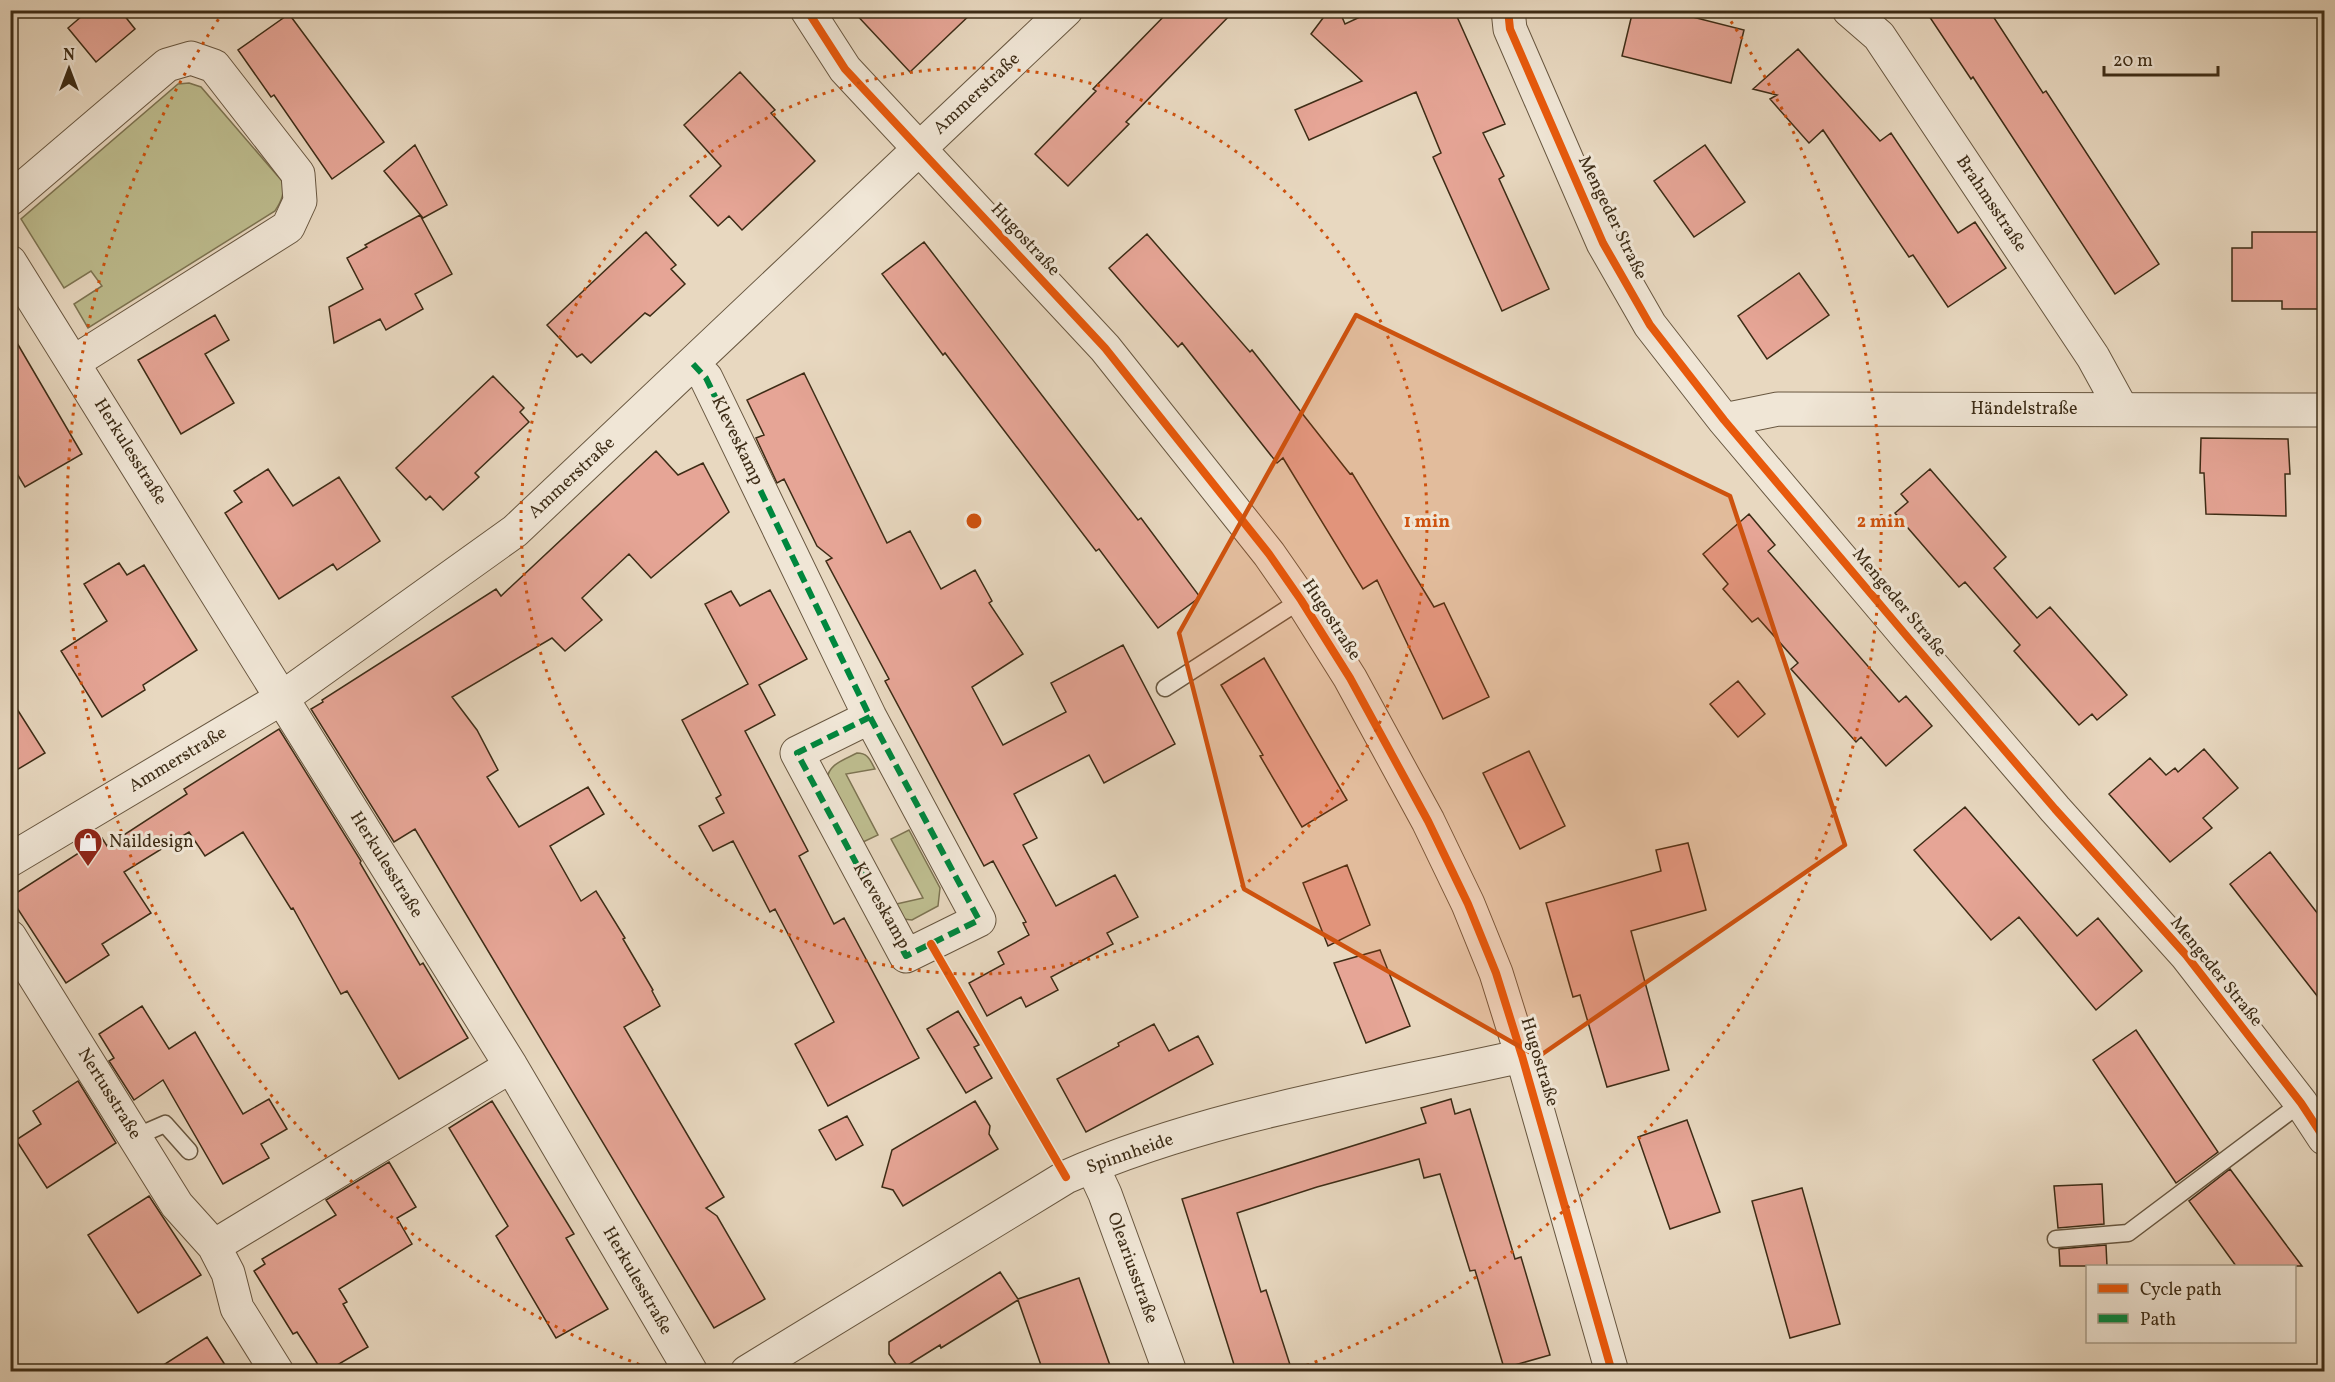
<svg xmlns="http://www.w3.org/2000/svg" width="2335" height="1382" viewBox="0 0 2335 1382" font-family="Vollkorn,serif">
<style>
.green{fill:#bdbc8e;stroke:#7d7452;stroke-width:1.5}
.building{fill:#e6a596;stroke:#3d2c16;stroke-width:1.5}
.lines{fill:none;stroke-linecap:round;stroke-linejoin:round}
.lane-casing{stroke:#685740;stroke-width:19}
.street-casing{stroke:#685740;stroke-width:35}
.lane{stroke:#f0e6d6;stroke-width:16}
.street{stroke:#f0e6d6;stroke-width:33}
.quiet{stroke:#00873e;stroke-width:6;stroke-dasharray:12 6;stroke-linecap:butt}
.cycleway-casing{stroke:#f0e6d6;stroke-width:11}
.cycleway{stroke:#e8590c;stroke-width:8}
.marked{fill:#ce520e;fill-opacity:0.2;stroke:#ce520e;stroke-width:4.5;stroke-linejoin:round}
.ring{fill:none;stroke:#ce520e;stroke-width:3;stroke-dasharray:3 6}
.labels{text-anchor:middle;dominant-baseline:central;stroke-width:6;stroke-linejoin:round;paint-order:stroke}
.street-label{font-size:18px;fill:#3d2c16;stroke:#f0e6d6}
.poi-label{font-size:18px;fill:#3d2c16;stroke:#f0e6d6;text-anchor:start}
.centre{fill:#ce520e;stroke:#f0e6d6;stroke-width:3}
.ring-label{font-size:18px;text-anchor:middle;font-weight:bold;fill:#ce520e;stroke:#f0e6d6;stroke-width:6;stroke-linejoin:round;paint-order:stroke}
</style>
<rect width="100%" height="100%" fill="#e8d8c0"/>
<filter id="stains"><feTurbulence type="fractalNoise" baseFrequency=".00333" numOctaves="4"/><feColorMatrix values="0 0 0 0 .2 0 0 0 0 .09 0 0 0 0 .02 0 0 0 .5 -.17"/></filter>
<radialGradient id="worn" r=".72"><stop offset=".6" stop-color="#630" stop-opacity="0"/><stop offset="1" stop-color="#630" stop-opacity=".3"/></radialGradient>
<!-- green -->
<path class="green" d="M189 83 201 87 282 181C285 193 282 200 275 211L88 328 74 304 102 286 91 271 64 288 21 219 178 84Z
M857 753C868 753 870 760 875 769L846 774 878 835 861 843 827 780C828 764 844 760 857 753Z
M909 830 940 888 938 906 912 920 903 919 892 905 923 898 891 839Z"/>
<!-- building -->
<path class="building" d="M89 10H120L135 29 96 62 68 28Z
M852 10H975L910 72Z
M1170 10H1235L1126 122 1129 124 1068 186 1035 154 1096 91 1093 89Z
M1329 10H1339L1345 24 1375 10H1454L1505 124 1483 133 1504 176 1499 179 1549 289 1502 311 1433 157 1441 153 1416 92 1309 140 1295 110 1362 81 1311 34Z
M1633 10H1665L1744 30 1731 83 1622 56Z
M1925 10H1989L2043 93 2046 91 2159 264 2115 294 1973 77 1971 79Z
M289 14 384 142 332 179 274 95 271 97 238 50Z
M1798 49 1880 141 1891 133 1958 233 1975 222 2006 268 1948 307 1913 255 1909 257 1823 130 1809 143 1770 99 1777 95 1753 89Z
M740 72 775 110 771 113 815 161 742 230 729 216 718 226 690 196 721 166 684 125Z
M415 145 447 205 423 218 384 171Z
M1705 145 1745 202 1694 237 1654 181Z
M420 215 452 274 415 294 423 309 386 330 380 319 334 343 329 307 363 289 347 258 367 247 365 245Z
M646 232 676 265 671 269 685 284 650 316 645 313 591 363 582 354 577 357 547 325Z
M2252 232H2319V241H2324V309H2282V301H2232V248H2252Z
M1147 234 1250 352 1252 350 1350 474 1352 473 1434 607 1444 603 1489 697 1443 719 1377 580 1363 589 1283 458 1277 463 1182 343 1178 347 1109 268Z
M924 242 1138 520 1141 518 1200 597 1158 628 1099 549 1096 551 945 353 943 355 882 274Z
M1799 273 1829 315 1767 359 1738 316Z
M215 315 229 340 205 354 234 403 181 434 138 360Z
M10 331 82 454 25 487 10 462Z
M804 373 887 543 910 531 941 589 975 570 992 601 989 603 1023 654 972 687 1003 745 1066 712 1051 683 1123 645 1175 744 1104 783 1089 755 1014 794 1037 838 1023 845 1056 906 1115 875 1138 917 1107 933 1113 944 1051 977 1058 990 1026 1007 1021 997 987 1016 969 983 1004 964 998 952 1029 935 1023 923 1026 922 993 861 984 866 885 681 889 679 826 561 832 558 817 546 784 479 777 483 756 438 764 435 747 400Z
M493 376 524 408 520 412 529 422 475 473 479 477 443 510 430 496 426 500 396 468Z
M2201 438 2288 439 2290 474H2285L2286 516 2206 514 2204 473H2200Z
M656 451 678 475 703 463 729 512 651 578 629 554 582 598 602 620 565 651 552 638 452 697 477 730 498 770 487 777 519 827 588 787 604 814 550 846 581 901 596 891 625 938 623 939 653 990 652 991 660 1006 624 1027 724 1197 706 1208 717 1216 765 1299 714 1328 415 829 394 842 311 709 323 702 322 700 496 589 501 596Z
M268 469 293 506 339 477 380 541 337 570 333 564 279 599 225 513 242 502 234 491Z
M1930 469 2006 557 1994 568 2037 618 2050 607 2127 695 2097 720 2092 714 2079 725 2014 651 2020 645 1965 582 1959 587 1895 513 1908 502 1901 494Z
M1749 514 1775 545 1768 551 1899 702 1906 696 1932 726 1886 766 1861 737 1856 742 1791 669 1798 663 1758 618 1752 622 1723 589 1728 584 1703 554Z
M119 563 127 575 144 565 197 650 143 685 145 690 102 717 61 651 107 621 84 584Z
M770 590 807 659 759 685 775 715 745 731 808 851 799 856 834 924 844 918 919 1058 828 1106 795 1044 834 1022 775 909 770 912 733 841 713 851 699 826 724 813 716 798 721 795 682 720 748 684 705 604 731 591 740 606Z
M1264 658 1347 800 1302 827 1260 756 1263 755 1221 685Z
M1738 681 1765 714 1738 737 1710 704Z
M10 698 45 753 10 774Z
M279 729 361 861 360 863 420 965 423 963 468 1038 399 1079 347 991 341 994 293 908 291 909 243 832 205 856 189 832 124 872 151 913 102 944 109 955 66 983 10 897 102 838 107 846 187 794 184 789Z
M2204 749 2238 788 2203 818 2212 828 2170 862 2109 794 2150 758 2166 775 2175 768 2178 772Z
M1529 751 1565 826 1520 849 1483 773Z
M1965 807 2077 936 2098 918 2142 971 2096 1010 2019 917 1991 940 1914 850Z
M1688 843 1706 910 1631 931 1669 1070 1607 1087 1580 995 1573 997 1546 903 1661 871 1656 850Z
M2270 852 2325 923V1006L2230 884Z
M1347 865 1370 925 1328 946 1303 883Z
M1380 950 1410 1026 1366 1043 1334 963Z
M142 1006 169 1049 195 1032 243 1114 269 1099 287 1129 261 1144 269 1158 223 1184 163 1080 134 1100 109 1061 114 1058 99 1034Z
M958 1011 979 1045 974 1047 992 1078 966 1093 927 1029Z
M1154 1024 1169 1051 1198 1036 1213 1064 1086 1132 1057 1079 1119 1046 1118 1043Z
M2136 1030 2218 1152 2176 1183 2093 1060Z
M78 1081 116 1143 47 1188 16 1140 41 1124 33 1111Z
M1451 1099 1455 1114 1470 1109 1515 1259 1521 1257 1550 1355 1504 1368 1475 1270 1470 1271 1440 1174 1424 1178 1419 1159 1317 1187 1237 1213 1261 1292 1266 1290 1292 1371H1236L1182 1199 1426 1123 1421 1108Z
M492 1101 574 1234 566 1238 608 1309 556 1338 496 1236 508 1226 449 1128Z
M975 1101 990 1126 989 1134 998 1149 903 1206 893 1190 882 1187 892 1150Z
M847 1116 863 1145 836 1160 819 1130Z
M1687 1120 1720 1212 1670 1229 1638 1137Z
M389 1162 416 1207 397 1218 412 1244 339 1289 347 1302 343 1304 368 1347 327 1371H322L297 1332 293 1334 254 1271 265 1264 262 1259 336 1215 326 1200Z
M2230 1169 2284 1242 2302 1266H2236L2189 1201Z
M2102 1184 2104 1224 2058 1228 2054 1186Z
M1802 1188 1840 1324 1790 1338 1752 1201Z
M149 1196 201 1275 138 1313 88 1235Z
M2106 1245 2107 1266H2060L2059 1249Z
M1000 1272 1018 1299 1079 1278 1112 1371H1043L1018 1300 941 1348 940 1345 900 1370 889 1354V1342Z
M207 1337 229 1371H154Z"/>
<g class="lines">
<!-- lane casing -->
<g class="lane-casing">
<path id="lane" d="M1165 688 1301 600
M135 1137 165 1124 189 1151
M2056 1239 2128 1233 2301 1103"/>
</g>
<!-- street casing -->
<g class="street-casing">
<path id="street" d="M807 10 845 69 1105 348 1269 554 1301 600 1350 678 1428 821 1468 904 1496 973 1522 1056 1612 1372
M1508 10 1510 29 1603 243 1650 325 1724 420 1910 640 2055 809 2186 955 2301 1103 2324 1138
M1849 10 1879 36 2093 357 2121 408
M10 199 167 65 191 58 214 66 298 174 300 201 288 227 74 362
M10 262 511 1066 691 1372
M693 364 706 378 870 717 979 920 906 956 797 753 870 717
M1724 420 1778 409 2324 410
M10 860 282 698 515 531 1066 10
M10 937 177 1205 214 1246 511 1066
M1092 1166 1105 1194 1170 1372
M214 1246 228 1273 237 1308 277 1372
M747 1372 1066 1177C1209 1114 1370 1090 1522 1056"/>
</g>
<!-- lane -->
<use href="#lane" class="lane"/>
<!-- street -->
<use href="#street" class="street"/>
<!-- quiet -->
<path class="quiet" d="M693 364 706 378 870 717 979 920 906 956 797 753 870 717"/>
<!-- cycleway casing -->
<g class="cycleway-casing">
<path id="cycleway" d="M807 10 845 69 1105 348 1269 554 1301 600 1350 678 1428 821 1468 904 1496 973 1522 1056 1612 1372
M1508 10 1510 29 1603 243 1650 325 1724 420 1910 640 2055 809 2186 955 2301 1103 2324 1138
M931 944 1066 1177"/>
</g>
<!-- cycleway -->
<use href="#cycleway" class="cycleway"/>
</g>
<!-- marked area -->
<path class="marked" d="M1356 315 1730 496 1845 845 1538 1057 1244 889 1179 633Z"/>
<!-- distance rings -->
<g class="ring">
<circle cx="974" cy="521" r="453"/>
<path d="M656 1371A907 907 0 0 1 222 14M1726 14A907 907 0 0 1 1292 1371"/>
</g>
<!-- icons -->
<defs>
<g id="shop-pin" transform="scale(1.5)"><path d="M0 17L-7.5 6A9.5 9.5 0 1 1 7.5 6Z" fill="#8f2418" stroke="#f0e6d6"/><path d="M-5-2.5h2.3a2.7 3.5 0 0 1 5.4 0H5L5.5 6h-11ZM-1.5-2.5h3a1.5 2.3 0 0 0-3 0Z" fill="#fff"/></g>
</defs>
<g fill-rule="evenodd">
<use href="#shop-pin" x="88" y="842"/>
</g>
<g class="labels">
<!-- street labels -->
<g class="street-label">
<text transform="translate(977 94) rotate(-43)">Ammerstraße</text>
<text transform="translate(1991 204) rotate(56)">Brahmsstraße</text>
<text transform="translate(1612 218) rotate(64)">Mengeder Straße</text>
<text transform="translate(1025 240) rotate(47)">Hugostraße</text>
<text x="2024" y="409">Händelstraße</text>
<text transform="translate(737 441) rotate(64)">Kleveskamp</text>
<text transform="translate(130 452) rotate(58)">Herkulesstraße</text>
<text transform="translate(572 478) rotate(-43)">Ammerstraße</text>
<text transform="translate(1899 603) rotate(50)">Mengeder Straße</text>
<text transform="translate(1331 620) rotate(57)">Hugostraße</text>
<text transform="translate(178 760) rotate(-31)">Ammerstraße</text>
<text transform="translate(386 865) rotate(58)">Herkulesstraße</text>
<text transform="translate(881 906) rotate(60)">Kleveskamp</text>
<text transform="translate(2216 972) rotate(51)">Mengeder Straße</text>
<text transform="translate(1539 1062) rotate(73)">Hugostraße</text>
<text transform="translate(109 1094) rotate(58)">Nertusstraße</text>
<text transform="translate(1130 1154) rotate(-19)">Spinnheide</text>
<text transform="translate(1132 1268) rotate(70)">Oleariusstraße</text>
<text transform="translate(637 1281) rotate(60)">Herkulesstraße</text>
</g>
<!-- poi labels -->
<g class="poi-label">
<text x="109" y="842">Naildesign</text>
</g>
</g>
<circle cx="974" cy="521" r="9" class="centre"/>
<g class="ring-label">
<text x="1427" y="527">1 min</text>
<text x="1881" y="527">2 min</text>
</g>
<!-- margin -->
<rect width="2335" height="1382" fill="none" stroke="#e8d8c0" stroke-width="36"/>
<rect x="12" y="12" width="2311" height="1358" fill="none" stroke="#3d2c16" stroke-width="3"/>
<rect x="18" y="18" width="2299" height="1346" fill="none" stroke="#3d2c16" stroke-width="1.5"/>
<!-- legend -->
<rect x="2086" y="1265" width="210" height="78" fill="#f0e6d6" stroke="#a89c89" stroke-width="1.5"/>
<rect x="2098" y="1284" width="30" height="9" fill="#e8590c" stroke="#a89c89" stroke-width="1.5"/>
<text x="2140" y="1295" font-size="18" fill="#3d2c16">Cycle path</text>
<rect x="2098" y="1314" width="30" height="9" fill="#00873e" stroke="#a89c89" stroke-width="1.5"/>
<text x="2140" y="1325" font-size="18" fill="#3d2c16">Path</text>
<!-- north arrow -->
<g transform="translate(69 69)" stroke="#f0e6d6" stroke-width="4.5" paint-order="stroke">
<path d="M0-4.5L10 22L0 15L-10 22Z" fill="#3d2c16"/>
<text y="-9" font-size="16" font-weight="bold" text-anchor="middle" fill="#3d2c16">N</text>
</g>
<!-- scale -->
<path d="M2104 66v9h114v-9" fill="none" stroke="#3d2c16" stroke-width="3"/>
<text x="2113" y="66" font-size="18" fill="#3d2c16" stroke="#f0e6d6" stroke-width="4.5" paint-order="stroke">20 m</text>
<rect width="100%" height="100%" filter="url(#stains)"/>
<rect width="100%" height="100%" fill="url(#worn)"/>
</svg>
